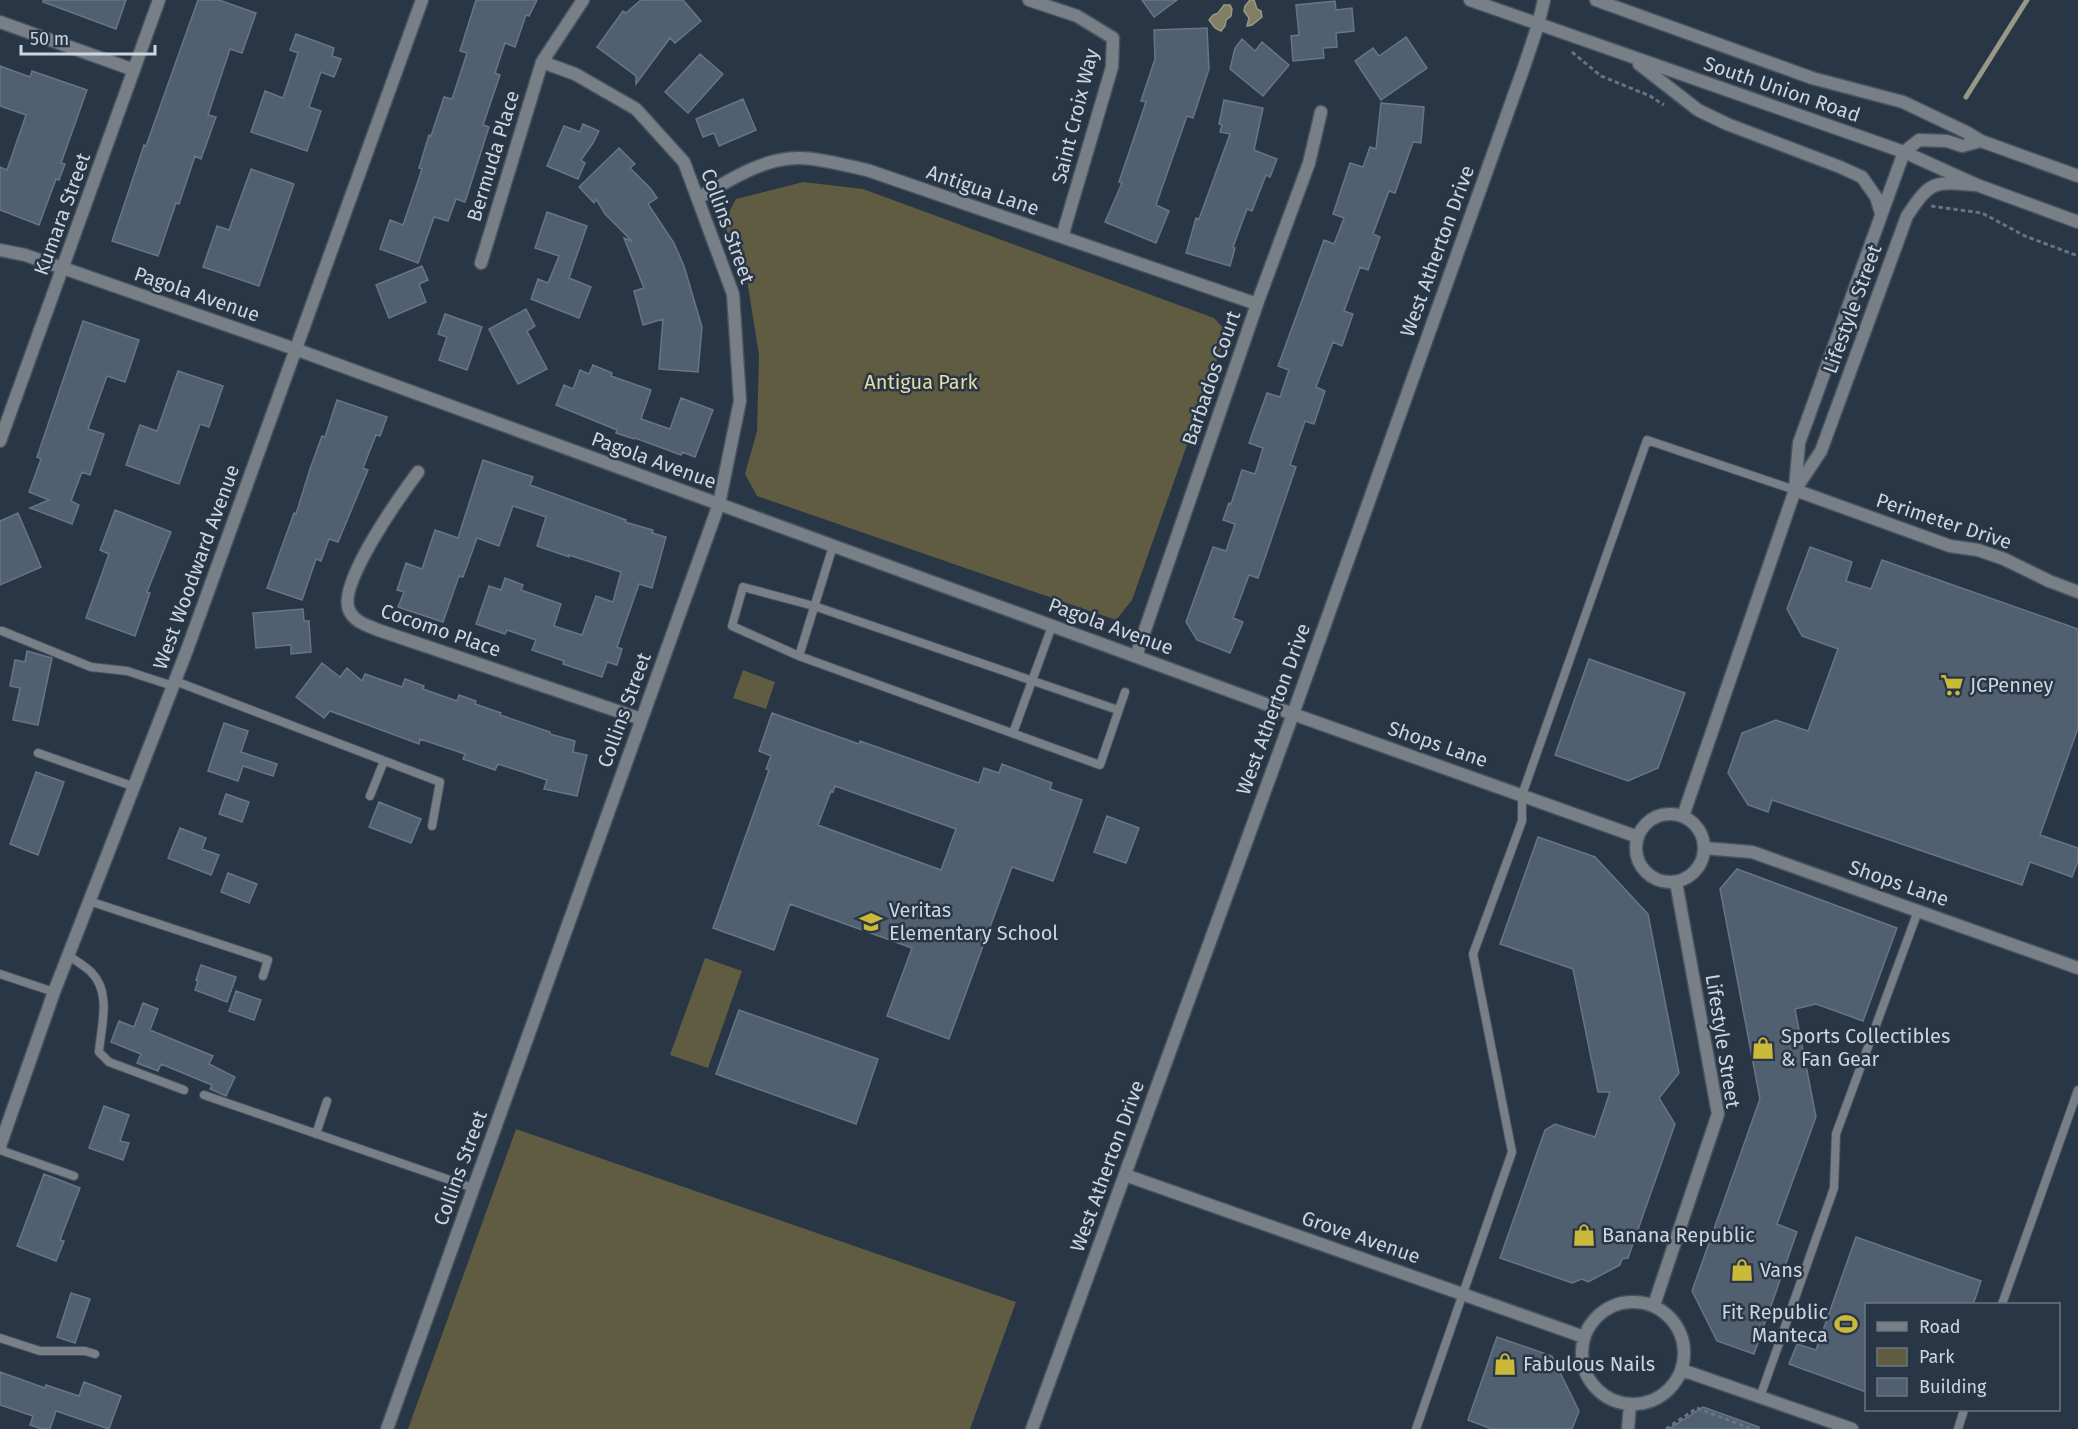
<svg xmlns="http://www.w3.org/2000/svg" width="2078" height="1429" viewBox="0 0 2078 1429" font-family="'Fira Sans',sans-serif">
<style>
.green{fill:#5f5c41}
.water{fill:#827e61;stroke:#989887;stroke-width:1.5}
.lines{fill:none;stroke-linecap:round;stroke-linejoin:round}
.stream{stroke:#989887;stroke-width:5}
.building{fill:#516071;stroke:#667587;stroke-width:1.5;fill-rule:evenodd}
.service-casing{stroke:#475362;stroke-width:10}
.minor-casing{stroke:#475362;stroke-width:15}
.tertiary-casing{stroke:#475362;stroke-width:15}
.path{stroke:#687381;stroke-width:3;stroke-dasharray:4.5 3;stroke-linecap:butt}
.service{stroke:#787f87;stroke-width:8}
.minor{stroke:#787f87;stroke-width:12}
.tertiary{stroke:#787f87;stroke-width:12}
.labels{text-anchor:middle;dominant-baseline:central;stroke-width:5;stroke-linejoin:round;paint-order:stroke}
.street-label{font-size:20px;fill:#cdd6e0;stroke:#293646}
.park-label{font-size:20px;fill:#e4dda5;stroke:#293646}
.poi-label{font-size:20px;fill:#cdd6e0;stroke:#293646;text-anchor:start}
</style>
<rect width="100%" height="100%" fill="#293646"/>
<!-- green -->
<path class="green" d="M803 182 863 189 1214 318 1227 332 1132 600 1116 620 757 496 745 474 757 431 759 355 745 267 723 223 736 199Z
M743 670 775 682 766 709 733 698Z
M705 958 742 971 708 1068 670 1055Z
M516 1129 1016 1302 970 1429H408Z"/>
<!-- water -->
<path class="water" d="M1250 0H1254L1257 9 1261 11 1262 17 1252 25 1247 26 1249 18 1244 11 1245 6Z
M1224 5H1230L1232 9 1231 16 1226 20 1225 26 1221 31 1215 28 1209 20 1213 15 1218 13Z"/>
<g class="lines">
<!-- stream -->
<path class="stream" d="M1966 97 2027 0"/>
</g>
<!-- building -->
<path class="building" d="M43 0H126L116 29 43 2Z
M198 0H219L256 13 242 53 230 49 208 115 216 117 201 159 195 156 179 204 176 203 158 256 112 241 144 145 146 146Z
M476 0H537L529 16 526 15 515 47 505 43 495 73 500 75 483 125 489 127 465 202 456 199 448 221 434 217 418 263 380 249 390 220 403 225 422 169 419 168 429 135 431 136 444 97 452 99 467 53 460 51Z
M641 0H683L701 21 675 43 670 38 636 84V76L597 47 623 11 626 13Z
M1142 0H1177L1154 17Z
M1335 1 1336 10 1352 8 1354 31 1336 33 1337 47 1323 48 1324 58 1293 61 1291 36 1299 35 1296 5Z
M1207 28 1209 69 1193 118 1187 116 1156 205 1169 211 1156 243 1105 222 1122 183 1119 182 1146 102 1141 101 1155 59 1154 30Z
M296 34 334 48 332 56 341 59 334 77 321 72 309 107 321 111 307 151 251 132 265 91 283 98 298 53 290 50Z
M1406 37 1427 68 1381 100 1355 61 1373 48 1379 56Z
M1242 39 1255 51 1262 42 1289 65 1263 96 1230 69 1235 48Z
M700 54 723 74 688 113 665 92Z
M0 66 30 77 32 71 87 90 61 163 65 164 59 180 56 179 39 225 0 210V167L7 170 26 115 0 106Z
M743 99 756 130 719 146 714 133 703 137 696 119Z
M1224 100 1263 108 1254 150 1277 159 1270 177 1266 175 1252 211 1247 209 1233 247 1235 248 1230 266 1186 253 1196 218 1199 219 1230 134 1220 132 1222 125 1219 124Z
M1381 103 1424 107 1421 143 1413 142 1395 193 1389 191 1373 234 1380 237 1368 270 1360 267 1344 311 1353 314 1342 346 1333 342 1316 387 1325 391 1314 424 1305 421 1290 465 1296 467 1258 578 1249 575 1233 618 1243 622 1230 653 1197 640 1186 622 1213 547 1226 551 1235 524 1223 520 1229 503 1231 504 1242 470 1255 474 1263 448 1249 443 1267 393 1280 397 1289 370 1278 366 1324 240 1334 244 1344 218 1333 214 1350 163 1363 167 1370 147 1376 149Z
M583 124 599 131 593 143 581 160 585 163 578 179 547 166 564 126 580 132Z
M619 148 635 164 630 168 651 189 657 198 648 204 674 243 684 266 702 327 698 372 659 369 663 319 643 325 634 291 644 288 624 238 632 241 605 214 596 199 594 203 579 187Z
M251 169 294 184 259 286 203 267 217 226 229 230Z
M547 212 587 226 569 278 591 287 579 318 531 299 538 279 548 283 559 256 535 248Z
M422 266 428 280 419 284 426 302 389 318 376 285Z
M526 309 535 326 527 331 547 369 518 384 489 329Z
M445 314 482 327 467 370 439 360 447 337 438 334Z
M83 321 139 340 125 382 107 376 88 429 104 434 90 475 82 472 71 501 79 505 72 524 30 508 49 500 29 492 41 459 37 457Z
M593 365 612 373 611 376 651 390 641 419 670 429 681 398 713 410 695 457 682 452 681 455 635 438 634 439 616 433 617 430 556 405 564 385 573 389 580 370 589 374Z
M178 371 223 386 209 427 200 424 179 484 126 465 140 425 157 431Z
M337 400 387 417 380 436 376 435 363 468 368 470 338 542 329 539 321 561 316 559 302 600 267 588 294 513 296 514 310 469 322 436 325 437Z
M483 460 533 477 530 485 626 520 625 522 653 530 652 533 666 537 652 588 639 584 617 647 622 649 617 665 607 662 602 677 563 664 564 661 532 650 536 640 507 630 505 634 476 624 489 586 501 590 505 578 523 585 521 590 561 604 554 626 582 635 596 596 613 602 621 572 569 555V557L537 546 546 517 513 506 499 546 477 538 463 577 459 576 443 622 398 607 404 592 397 590 406 563 422 569 435 530 458 538Z
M115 510 171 532 147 592 150 593 135 636 86 618 109 554 100 550Z
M18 513 41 567 0 585V521Z
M1810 547 1852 562 1846 581 1871 589 1882 560 2078 629V728L2040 835 2078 848V861L2072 877 2030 862 2022 885 1772 800 1768 812 1748 805 1728 773 1742 733 1776 720 1808 731 1838 649 1802 636 1787 609Z
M303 609 304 621H309L311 652 291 654V645L256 648 253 613Z
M27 651 52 658 38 725 13 720 20 688 10 686 15 660 25 662Z
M1589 659 1685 693 1658 768 1628 781 1555 755Z
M322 663 340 677 347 668 362 681 365 674 402 687 405 679 424 686 423 689 457 701 459 695 476 701 475 704 501 713 500 715 550 732V734L575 741 573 752 587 755 577 796 544 789 547 780 498 764 495 770 463 759 465 754 420 739 419 744 330 711 324 718 296 697Z
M772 713 859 744 860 741 979 783 984 768 999 773 1002 764 1052 783 1050 789 1082 800 1053 881 1012 867 949 1039 887 1016 912 948 790 904 774 950 713 928 769 770 766 769 771 756 759 751ZM835 786 956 829 941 870 818 825 831 791 833 792Z
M224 723 248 731 241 752 277 764 273 776 243 766 238 781 208 771Z
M36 772 64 782 38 855 10 844Z
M226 794 249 802 242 822 219 814Z
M379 802 421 819 411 843 369 827Z
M1107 816 1139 828 1126 863 1094 852Z
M180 828 206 838 202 849 219 855 211 875 168 858Z
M1538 837 1595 857 1648 914 1679 1073 1659 1098 1675 1124 1628 1258 1622 1259 1620 1265 1588 1282 1582 1279 1572 1283 1500 1258 1545 1130 1555 1124 1595 1137 1610 1092H1598L1573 969 1500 944Z
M1737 869 1897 928 1863 1021 1816 1004 1795 1009 1816 1117 1777 1224 1797 1232 1754 1354 1717 1341 1692 1291 1760 1099 1720 889Z
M228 873 257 884 249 903 221 892Z
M201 965 236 977 227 1002 195 990 198 981 196 980Z
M236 991 261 1000 254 1020 229 1011Z
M143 1003 158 1009 150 1030 213 1056 209 1064 235 1077 226 1096 210 1089 212 1085 161 1064 158 1071 137 1063 141 1054 111 1042 119 1021 134 1027Z
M739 1010 878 1059 856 1124 716 1074Z
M104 1106 129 1115 120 1141 129 1143 123 1160 89 1148Z
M44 1174 80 1188 60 1240 64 1241 56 1261 17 1246Z
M1856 1237 1981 1281 1973 1305H1866V1392L1789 1364 1797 1344 1816 1350Z
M71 1293 90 1299 75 1343 57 1337Z
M1497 1337 1552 1356 1579 1411 1572 1429H1492L1468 1420Z
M0 1372 45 1388 46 1385 79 1396 84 1382 121 1396 109 1429 56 1411 50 1429H42L30 1425 33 1416 0 1405Z
M1703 1407 1759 1427V1429H1669Z"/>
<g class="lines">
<!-- service casing -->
<g class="service-casing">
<path id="service" d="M833 546 799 656 732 626 743 587 814 606 1118 710
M2 631 91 667 127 671 173 686
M799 656 1100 765 1125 692
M175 681 440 782 432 826
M1013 733 1052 626
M38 753 135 787
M370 796 384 761
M89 901 268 960 263 976
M68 955C76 961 85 966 91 972 112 992 101 1027 99 1052L109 1062 184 1090
M0 974 54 992
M204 1095 473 1188
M316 1134 327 1101
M0 1150 74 1176
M2002 1304 2078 1090
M0 1338 40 1351H85L95 1354
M1760 1397 1834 1188 1836 1134 1918 911
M1416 1429 1512 1152 1473 954 1522 821V795L1647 440 1795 490
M1958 1429 1964 1410"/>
</g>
<!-- minor casing -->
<g class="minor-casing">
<path id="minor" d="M1029 0 1077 16 1113 38 1112 67 1062 237
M0 22 134 70
M542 62 575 74 636 109 684 162 733 294 740 401 719 504
M698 198C729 181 760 159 797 158 816 157 848 166 867 170L1257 304
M481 263 542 62 583 0
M0 441 159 0
M418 472C401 495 337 584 349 610 354 622 367 625 378 630L641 719
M1795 489 1799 443 1904 152
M1795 490 1950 546 1978 550 2004 559 2049 581 2078 592
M1136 656 1257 304 1309 163 1321 112
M1293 714 1638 837
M1636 848a34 34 0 1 1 68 0a34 34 0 1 1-68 0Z
M1683 816 1795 490 1821 451 1907 216C1930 181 1934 181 1975 185
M1704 848 1752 852 2078 968
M1125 1175 1584 1337
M1582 1353a51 51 0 1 1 102 0a51 51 0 1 1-102 0Z
M1654 1305 1718 1114 1676 882
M1682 1370 1852 1429
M1628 1429 1630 1405"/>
</g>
<!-- tertiary casing -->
<g class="tertiary-casing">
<path id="tertiary" d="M1470 0 1904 152 1977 185 2078 222
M1596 0 1812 78 1903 102 1966 132 1981 141 2078 176
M1639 64 1698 110 1727 124 1840 167 1862 177 1876 197 1881 213
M1904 152 1919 140 1947 141 1962 146 1981 141
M0 250 25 255 63 268 295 349 1293 714
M0 1146 54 992 187 650 422 0
M387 1429 719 504
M1032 1429 1293 714 1525 64 1538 25 1544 0"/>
</g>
<!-- path -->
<path class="path" d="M1572 52 1601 76 1650 96 1664 105
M1931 206 1982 213 2025 236 2078 256
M1666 1429 1697 1408 1752 1429"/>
<!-- service -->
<use href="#service" class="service"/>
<!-- minor -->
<use href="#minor" class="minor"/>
<!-- tertiary -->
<use href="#tertiary" class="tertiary"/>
</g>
<!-- icons -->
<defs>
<g id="supermarket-bare" transform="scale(1.8)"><path d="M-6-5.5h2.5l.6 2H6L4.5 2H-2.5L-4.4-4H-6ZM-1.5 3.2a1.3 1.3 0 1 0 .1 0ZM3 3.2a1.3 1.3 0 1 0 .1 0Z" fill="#cbb939" stroke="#293646" stroke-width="2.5" paint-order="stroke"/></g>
<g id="school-bare" transform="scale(1.8)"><path d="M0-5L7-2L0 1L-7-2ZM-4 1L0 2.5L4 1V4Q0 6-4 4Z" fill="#cbb939" stroke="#293646" stroke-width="2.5" paint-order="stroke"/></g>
<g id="shop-bare" transform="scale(1.8)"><path d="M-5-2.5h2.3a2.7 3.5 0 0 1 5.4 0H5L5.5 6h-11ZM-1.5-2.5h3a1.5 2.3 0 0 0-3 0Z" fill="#cbb939" stroke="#293646" stroke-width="2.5" paint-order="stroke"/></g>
<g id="stadium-bare" transform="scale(1.8)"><path d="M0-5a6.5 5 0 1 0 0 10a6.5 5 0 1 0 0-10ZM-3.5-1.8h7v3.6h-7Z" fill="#cbb939" stroke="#293646" stroke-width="2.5" paint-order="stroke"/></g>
</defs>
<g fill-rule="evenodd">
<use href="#supermarket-bare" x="1952" y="685"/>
<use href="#school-bare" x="871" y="922"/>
<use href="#shop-bare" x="1763" y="1048"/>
<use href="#shop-bare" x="1584" y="1235"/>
<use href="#shop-bare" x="1742" y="1270"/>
<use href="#stadium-bare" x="1846" y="1324"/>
<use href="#shop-bare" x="1505" y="1364"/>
</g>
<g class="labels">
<!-- street labels -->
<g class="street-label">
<text transform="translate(1782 89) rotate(19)">South Union Road</text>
<text transform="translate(1075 116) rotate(-76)">Saint Croix Way</text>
<text transform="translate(493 156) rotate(-73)">Bermuda Place</text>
<text transform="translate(983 190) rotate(19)">Antigua Lane</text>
<text transform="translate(62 214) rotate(-70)">Kumara Street</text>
<text transform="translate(728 226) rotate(70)">Collins Street</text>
<text transform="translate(1437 251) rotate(-70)">West Atherton Drive</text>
<text transform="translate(197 294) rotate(19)">Pagola Avenue</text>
<text transform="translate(1852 309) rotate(-70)">Lifestyle Street</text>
<text transform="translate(1211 378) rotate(-71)">Barbados Court</text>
<text transform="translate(654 460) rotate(20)">Pagola Avenue</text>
<text transform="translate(1944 521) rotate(18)">Perimeter Drive</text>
<text transform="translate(196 567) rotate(-70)">West Woodward Avenue</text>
<text transform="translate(1111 626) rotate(20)">Pagola Avenue</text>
<text transform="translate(441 630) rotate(19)">Cocomo Place</text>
<text transform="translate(1273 709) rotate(-70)">West Atherton Drive</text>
<text transform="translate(624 710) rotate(-70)">Collins Street</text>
<text transform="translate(1438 744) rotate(19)">Shops Lane</text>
<text transform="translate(1899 883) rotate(19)">Shops Lane</text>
<text transform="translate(1723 1041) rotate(81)">Lifestyle Street</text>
<text transform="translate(1107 1166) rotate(-70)">West Atherton Drive</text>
<text transform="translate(460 1168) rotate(-70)">Collins Street</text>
<text transform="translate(1361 1237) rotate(19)">Grove Avenue</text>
</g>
<!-- park labels -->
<g class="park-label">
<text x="921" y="382">Antigua Park</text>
</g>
<!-- poi labels -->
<g class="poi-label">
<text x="1970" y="685">JCPenney</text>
<text x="889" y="910">Veritas<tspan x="889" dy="23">Elementary School</tspan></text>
<text x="1781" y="1036">Sports Collectibles<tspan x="1781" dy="23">&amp; Fan Gear</tspan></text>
<text x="1602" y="1235">Banana Republic</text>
<text x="1760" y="1270">Vans</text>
<text x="1828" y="1312" text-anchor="end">Fit Republic<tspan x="1828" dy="23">Manteca</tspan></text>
<text x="1523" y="1364">Fabulous Nails</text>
</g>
</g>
<!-- legend -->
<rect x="1865" y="1303" width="195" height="108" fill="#293646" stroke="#6b7684" stroke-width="1.5"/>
<rect x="1877" y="1322" width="30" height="9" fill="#787f87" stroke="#6b7684" stroke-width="1.5"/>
<text x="1919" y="1333" font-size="18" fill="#cdd6e0">Road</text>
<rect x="1877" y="1348" width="30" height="18" fill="#5f5c41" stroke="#6b7684" stroke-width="1.5"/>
<text x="1919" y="1363" font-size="18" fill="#cdd6e0">Park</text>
<rect x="1877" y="1378" width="30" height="18" fill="#516071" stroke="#6b7684" stroke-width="1.5"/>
<text x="1919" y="1393" font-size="18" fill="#cdd6e0">Building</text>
<!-- scale -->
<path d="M21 45v9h134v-9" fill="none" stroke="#cdd6e0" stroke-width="3"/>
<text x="30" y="45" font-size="18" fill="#cdd6e0" stroke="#293646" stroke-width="4.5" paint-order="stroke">50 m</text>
</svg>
